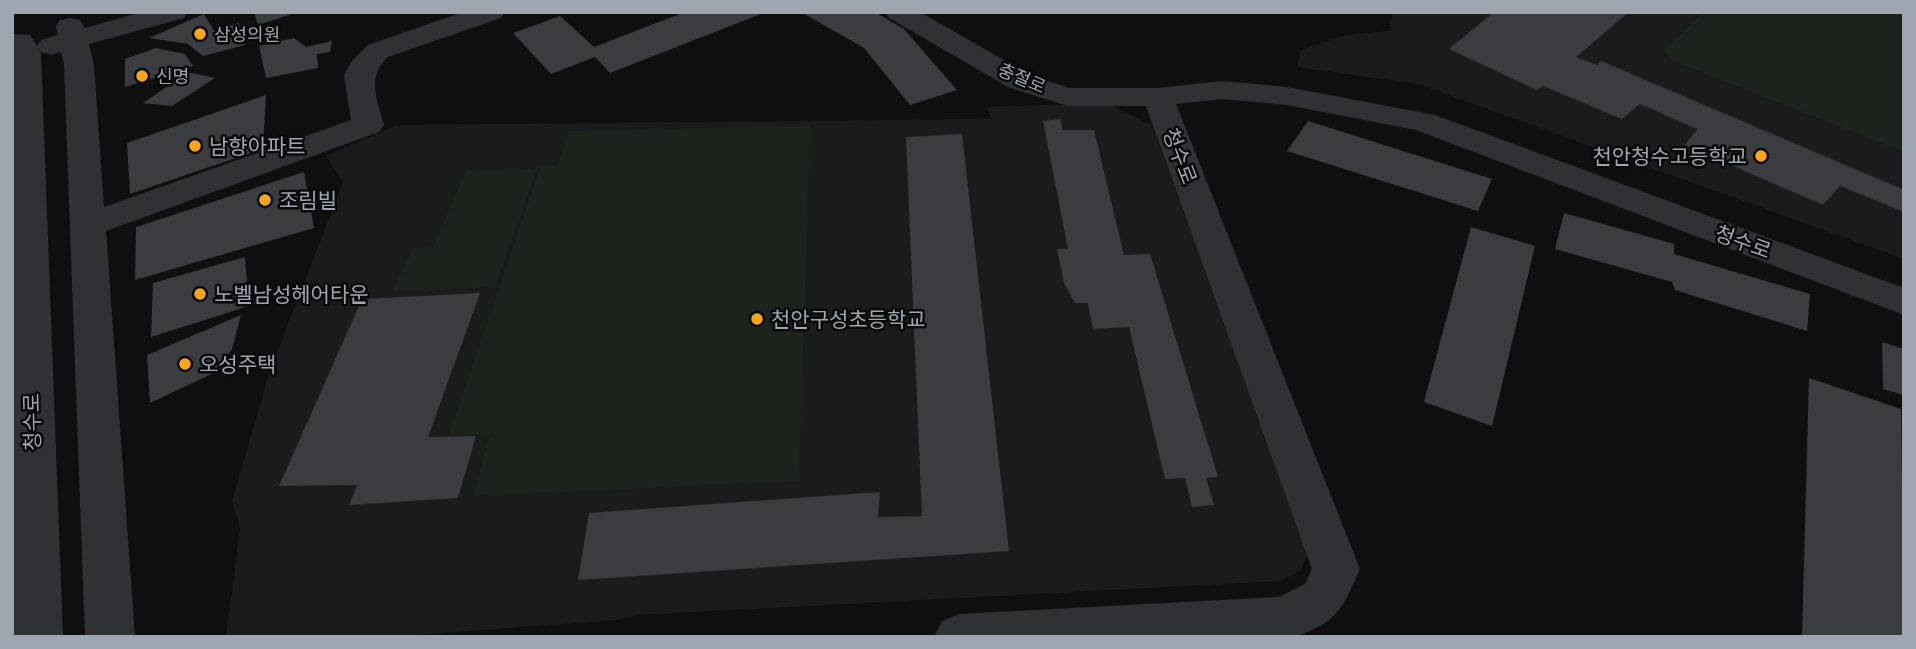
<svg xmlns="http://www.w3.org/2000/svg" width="1916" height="649" viewBox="0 0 1916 649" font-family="Raleway,'Noto Sans KR',sans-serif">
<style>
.built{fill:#1b1b1d}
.green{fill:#1b231c}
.building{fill:#3b3c40}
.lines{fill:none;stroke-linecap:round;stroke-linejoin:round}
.minor{fill:#303135;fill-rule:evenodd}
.poi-dot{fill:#f8a61f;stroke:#0a0a0b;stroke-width:2.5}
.labels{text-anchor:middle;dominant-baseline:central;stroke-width:5;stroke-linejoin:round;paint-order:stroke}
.far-poi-label{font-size:18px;fill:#9fa6b2;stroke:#0a0a0b;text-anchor:start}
.far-street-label{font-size:18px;fill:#9fa6b2;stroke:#0a0a0b}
.poi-label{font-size:21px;fill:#9fa6b2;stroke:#0a0a0b;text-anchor:start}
.street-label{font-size:21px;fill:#9fa6b2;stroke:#0a0a0b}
</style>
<rect width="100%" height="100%" fill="#0f0f10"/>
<!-- built -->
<path class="built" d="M1392 12H1904V259L1418 84 1297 67 1301 50 1345 35 1390 31Z
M1106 103 1152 125 1308 551 1301 570 1281 581 637 615 618 620 387 637H226L240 529 232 501 269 374 343 182 326 156 397 125 991 119 987 107Z"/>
<!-- green -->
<path class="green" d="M1704 12H1904V152L1673 61 1664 50Z
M810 125 799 481 473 496 490 435 449 434 541 165H558L569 131Z
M537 168 495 287 393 291 413 248 433 247 466 171Z"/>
<!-- building -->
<path class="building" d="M254 12H295V13L258 25Z
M685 12H766L610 73 595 57 551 74 513 33 560 16 594 47Z
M801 12H875L904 29 957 90 910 105 864 48Z
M1494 12H1629L1576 57 1597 65 1601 61 1904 190V212L1840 186 1823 205 1685 145 1697 129 1640 104 1622 119 1543 86 1537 90 1449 49Z
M204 14 214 31 239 23 245 45 203 56 188 44 149 38Z
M294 38 306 47 332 41 330 52 317 54 318 68 266 78 259 46Z
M156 48 185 54 193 66 125 87V59Z
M188 72 215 78 172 106 143 103Z
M266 95 263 149 130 194 127 143Z
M1061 119 1062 130H1094L1124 255 1150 254 1218 477 1206 478 1214 505 1192 507 1185 478 1165 479 1129 327 1093 329 1088 303H1075L1064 283 1057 249H1068L1043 121Z
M1308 121 1492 179 1478 211 1287 151Z
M962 134 1009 551 578 580 589 513 880 492 878 517 922 516 906 137Z
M304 172 314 228 135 280 136 227Z
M1564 213 1674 244V254L1810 294 1807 331 1675 290 1672 282 1555 249Z
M1471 227 1535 246 1492 426 1424 402Z
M245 257 249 306 151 337 153 283Z
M480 293 428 437 476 436 458 498 349 505 357 485 279 486 362 299Z
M241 315 232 349 216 372 150 403 147 355Z
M1882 342 1904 349V395L1883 389Z
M1809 378 1901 409 1904 637H1802Z"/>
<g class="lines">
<!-- minor -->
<path class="minor" d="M142 12H188L184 18 89 44 94 65 104 207 351 120 344 75 352 61 368 45 463 12H505L501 18 388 57C366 77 377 100 384 125L379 132 106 231 135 637H85L64 65 61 52 51 55 41 52 38 48 41 53 63 637H13L12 34 30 35 37 46 41 40 58 35 56 26 60 20 70 18 80 20 85 28Z
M885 12H920L1032 76 1070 88H1158L1222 81 1287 87 1435 115 1904 288V315L1416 130 1287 105 1222 99 1176 104 1360 569C1341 610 1340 620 1295 637H934L942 621 959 614 1278 597 1305 584 1312 569 1146 106H1068L1010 88 889 18Z"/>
</g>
<!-- markers -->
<g class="poi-dot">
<circle cx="200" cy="34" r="7"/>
<circle cx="142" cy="76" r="7"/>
<circle cx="195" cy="146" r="7"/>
<circle cx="1761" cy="156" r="7"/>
<circle cx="265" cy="200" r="7"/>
<circle cx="200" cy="294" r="7"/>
<circle cx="757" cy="319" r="7"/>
<circle cx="185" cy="364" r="7"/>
</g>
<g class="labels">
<!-- far-poi labels -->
<g class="far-poi-label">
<text x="214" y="34">삼성의원</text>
<text x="156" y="76">신명</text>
</g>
<!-- far-street labels -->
<g class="far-street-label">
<text transform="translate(1022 78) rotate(23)">충절로</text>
</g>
<!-- poi labels -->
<g class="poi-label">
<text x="209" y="146">남향아파트</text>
<text x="1747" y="156" text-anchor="end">천안청수고등학교</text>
<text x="279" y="200">조림빌</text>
<text x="214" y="294">노벨남성헤어타운</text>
<text x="771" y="319">천안구성초등학교</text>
<text x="199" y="364">오성주택</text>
</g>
<!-- street labels -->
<g class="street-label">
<text transform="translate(1180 156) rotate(69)">청수로</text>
<text transform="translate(1743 242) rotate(20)">청수로</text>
<text transform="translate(32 422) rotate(-91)">청수로</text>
</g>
</g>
<!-- border -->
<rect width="1916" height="649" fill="none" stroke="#9fa6b2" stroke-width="28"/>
</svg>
